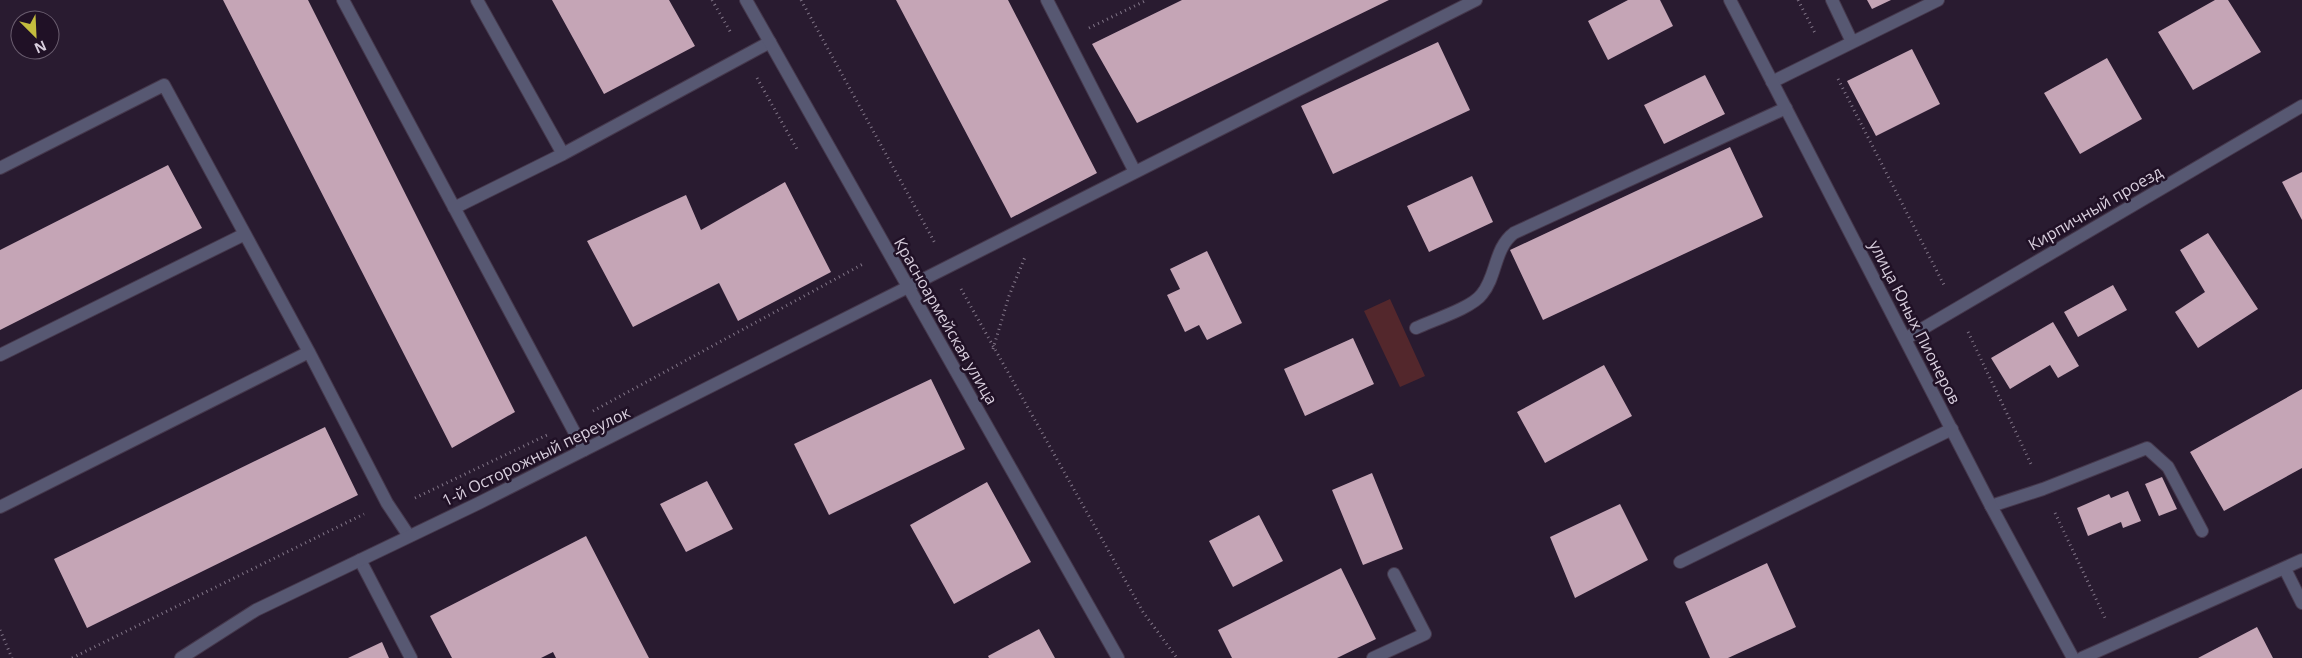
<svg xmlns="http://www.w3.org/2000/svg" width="2302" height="658" viewBox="0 0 2302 658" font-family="'Open Sans',sans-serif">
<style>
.green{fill:#53272c}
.building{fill:#c5a5b6}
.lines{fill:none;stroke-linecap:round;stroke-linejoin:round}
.service-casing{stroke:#45384c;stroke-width:14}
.minor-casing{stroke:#45384c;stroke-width:14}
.path{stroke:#837789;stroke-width:3;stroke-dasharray:1 4;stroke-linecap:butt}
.service{stroke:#575872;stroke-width:12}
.minor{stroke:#575872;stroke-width:12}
.labels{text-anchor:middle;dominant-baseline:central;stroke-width:5;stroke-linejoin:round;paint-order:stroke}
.street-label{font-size:16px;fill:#d8cedd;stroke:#201126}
</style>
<rect width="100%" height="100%" fill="#291b30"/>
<!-- green -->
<path class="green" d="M1390 299 1425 376 1400 387 1364 311Z"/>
<!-- building -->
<path class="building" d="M223 0H308L515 412 452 448Z
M552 0H669L695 46 604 94Z
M896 0H1008L1097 173 1011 218Z
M1182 0H1389L1137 123 1092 44Z
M1628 0H1660L1673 26 1608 60 1588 21Z
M1867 0H1891L1872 9Z
M2215 0H2228L2261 52 2193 90 2158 32Z
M1438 42 1470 110 1333 174 1301 106Z
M1912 49 1940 104 1876 136 1847 81Z
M2107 58 2142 119 2080 154 2044 93Z
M1705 75 1725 114 1664 144 1644 105Z
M1730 147 1763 217 1543 320 1510 250Z
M168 165 202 228 0 330V250Z
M2302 172V220L2282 182Z
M1472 176 1493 222 1429 252 1407 206Z
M785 182 831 272 738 321 719 283 633 327 587 241 686 195 701 230Z
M2208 233 2258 309 2198 348 2175 312 2205 292 2180 250Z
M1207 251 1242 323 1207 340 1199 325 1185 332 1167 295 1180 289 1170 269Z
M2113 285 2127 310 2078 337 2064 312Z
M2053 322 2079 366 2058 378 2050 365 2010 389 1991 358Z
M1353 338 1374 384 1305 416 1284 369Z
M1604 365 1632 416 1545 463 1517 412Z
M931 379 965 449 829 515 794 444Z
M2302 389V468L2224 511 2190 452Z
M325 427 358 495 87 628 54 559Z
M1372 473 1403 549 1363 565 1332 490Z
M2162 477 2177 509 2159 516 2145 484Z
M707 481 733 529 686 552 660 504Z
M987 482 1031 562 954 604 910 525Z
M2128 491 2141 521 2123 528 2121 522 2088 536 2077 508 2109 494 2111 498Z
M1620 504 1648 560 1575 598 1550 537Z
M1259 515 1283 561 1233 587 1209 541Z
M586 536 649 658H556L553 652 541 658H452L430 616Z
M1767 563 1796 627 1728 658H1710L1685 602Z
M1341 568 1376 639 1337 658H1232L1218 630Z
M2257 627 2273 658H2198Z
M1039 629 1055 658H989L988 656Z
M382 642 389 658H348Z"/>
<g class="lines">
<!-- service casing -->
<g class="service-casing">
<path id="service" d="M343 0 584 450
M477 0 563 154 770 42
M1047 0 1135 172
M1832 0 1852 42
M1772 82 1938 0
M0 168 164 85 309 352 387 503 409 536
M454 208 563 154
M908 287 1476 0
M1416 328C1433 320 1472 308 1482 294 1497 276 1494 248 1514 233L1786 108
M0 355 245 234
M1991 506 2043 489 2147 448 2168 467 2202 531
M0 507 309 352
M360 560 411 658
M1680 562 1952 429
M2285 569 2302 603
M1373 658 1425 634 1394 574
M2082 658 2302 560"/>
</g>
<!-- minor casing -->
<g class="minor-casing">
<path id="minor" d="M746 0 1118 658
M1730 0 1991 506 2073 658
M1905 339 2302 106
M181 658 256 610 479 503 908 287"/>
</g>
<!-- path -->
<path class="path" d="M712 0 731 33
M801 0 936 245
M1798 0 1815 33
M1089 28 1147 0
M757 78 798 151
M1838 79 1945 287
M961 289 1143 612 1177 658
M1968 332 2032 466
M993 349 1009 296 1025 257
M593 411 863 264
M415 498 547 435
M2055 513 2106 620
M0 630 12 658
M72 658 364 514"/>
<!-- service -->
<use href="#service" class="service"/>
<!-- minor -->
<use href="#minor" class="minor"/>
</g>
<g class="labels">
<!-- street labels -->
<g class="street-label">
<text transform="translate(2095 208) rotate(-30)">Кирпичный проезд</text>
<text transform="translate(946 321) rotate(60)">Красноармейская улица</text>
<text transform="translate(1915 322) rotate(63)">улица Юных Пионеров</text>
<text transform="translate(536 456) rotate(-26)">1-й Осторожный переулок</text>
</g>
</g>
<!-- north arrow -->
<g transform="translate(35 35) rotate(156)"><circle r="24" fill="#201126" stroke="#6a5d6f"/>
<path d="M0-4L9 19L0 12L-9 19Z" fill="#c4bd3e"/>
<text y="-8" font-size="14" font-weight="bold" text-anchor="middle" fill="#d8cedd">N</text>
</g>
</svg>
